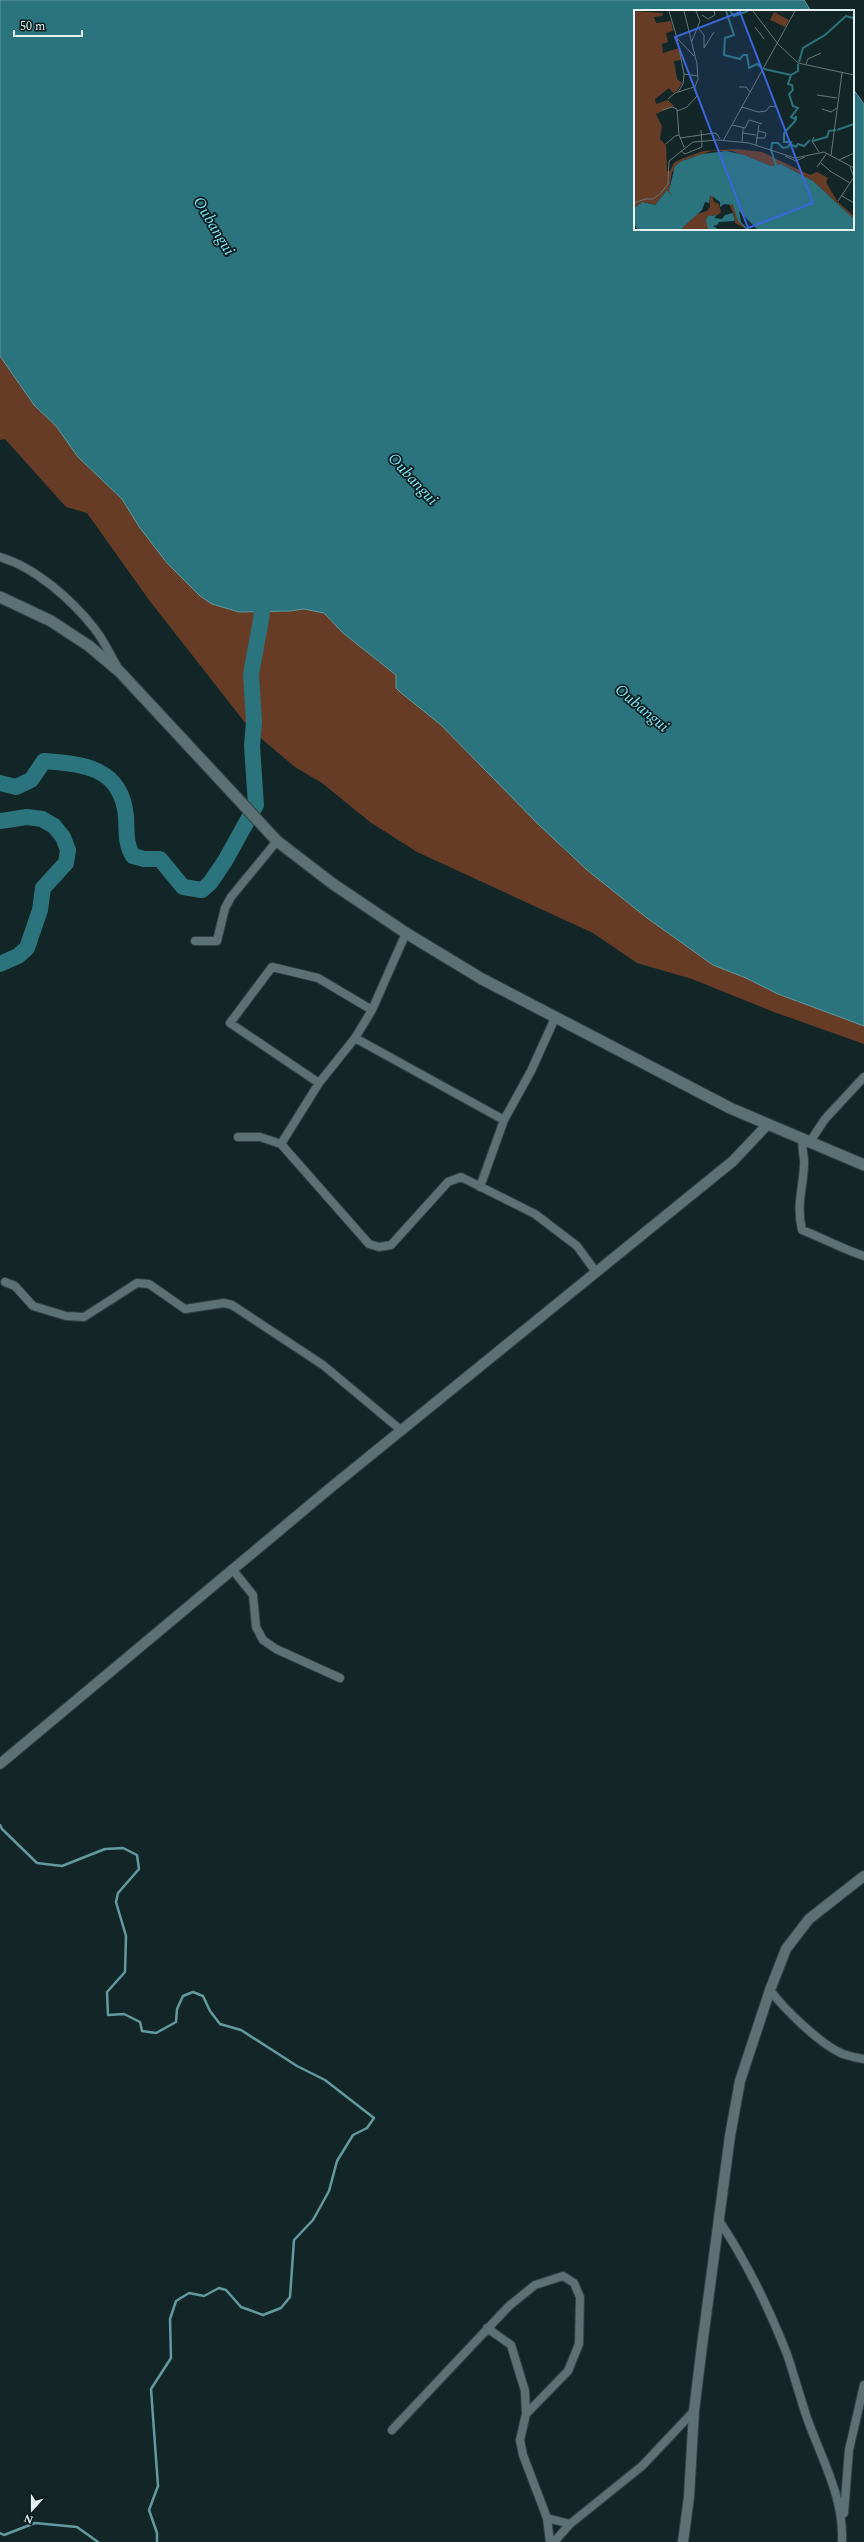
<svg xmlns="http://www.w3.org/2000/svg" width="864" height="2542" viewBox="0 0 864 2542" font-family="Spectral,serif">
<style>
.green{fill:#673c26}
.water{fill:#2b747d;stroke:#629aa0}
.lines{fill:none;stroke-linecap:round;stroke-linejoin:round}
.stream{stroke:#629aa0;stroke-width:2.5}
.river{stroke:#2b747d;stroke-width:16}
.minor-casing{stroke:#324042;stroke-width:10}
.tertiary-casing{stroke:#324042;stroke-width:12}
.secondary-casing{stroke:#324042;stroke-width:13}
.minor{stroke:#5b7174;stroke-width:8}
.tertiary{stroke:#5b7174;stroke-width:10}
.secondary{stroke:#5b7174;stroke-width:11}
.labels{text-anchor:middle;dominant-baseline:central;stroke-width:3.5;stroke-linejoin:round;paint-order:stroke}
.water-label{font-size:16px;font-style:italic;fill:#79e6f4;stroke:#081c1f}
.inset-river{fill:none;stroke:#2b747d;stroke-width:2}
.inset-road{fill:none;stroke:#667779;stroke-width:1}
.view{fill:#3b66dc;fill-opacity:0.15;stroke:#3b66dc;stroke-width:2}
.inset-edge{fill:none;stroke:#e4f1f2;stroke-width:2}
</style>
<rect width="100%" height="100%" fill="#122628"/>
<!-- green -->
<path class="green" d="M0 356 34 405 56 426 78 457 122 499 140 528 167 563 200 596 239 612 290 611 304 609 325 613 343 633 396 675 397 688 441 725 570 855 713 965 746 978 778 994 864 1026V1044L774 1012 692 979 637 963 593 933 417 852 370 822 322 783 295 767 250 729 149 600 87 513 66 507 5 439 0 440Z"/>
<!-- water -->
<path class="water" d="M0 0H804L811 11H635V229H853V89L864 104V1026L778 994 746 978 713 965 647 918 587 870 539 825 441 725 400 692 396 688V675L343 633 324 613 304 609 290 611 239 612 212 604 200 596 167 563 140 528 122 499 78 457 56 426 34 405 0 356Z"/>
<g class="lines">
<!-- stream -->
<path class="stream" d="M0 782H1
M0 1825 2 1829 37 1863 62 1866 105 1849 123 1848 137 1855 139 1869 118 1893 116 1902 126 1936 125 1972 107 1992 108 2015 124 2014 140 2022 142 2031 156 2033 176 2022 177 2009 183 1996 193 1992 203 1996 210 2011 220 2024 241 2030 297 2066 325 2080 374 2118 367 2128 353 2135 337 2161 329 2191 313 2220 294 2240 290 2297 281 2308 263 2315 241 2307 226 2290 219 2288 204 2296 189 2293 176 2301 170 2319 171 2358 151 2389 158 2486 149 2510 157 2533V2542
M0 2533 4 2535 35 2523 77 2527 98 2542"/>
<!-- river -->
<path class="river" d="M0 783 16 787 31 780 44 761C83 764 122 767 126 817 127 830 125 844 133 856L144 859H160L183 887 202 890 210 883 225 861 256 805 252 746 254 722 251 674 261 620 264 590
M0 821 27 817 42 819 54 826 63 837 68 850 66 863 43 888 40 910 27 948 18 956 0 964"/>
<!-- minor casing -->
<g class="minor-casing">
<path id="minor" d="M0 557C35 567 72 600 94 628 104 640 110 655 118 668
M195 941H217L225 908 231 897 277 841
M355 1038 504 1120
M319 1083 230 1023 272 967 318 978 372 1010
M238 1137H260L281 1144 369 1244 379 1247 391 1245 448 1182 461 1177 535 1214 577 1246 596 1272
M803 1140C801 1150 805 1156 804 1165 803 1190 796 1204 802 1230 823 1238 842 1249 864 1256
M809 1143 825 1119 864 1077
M281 1144 319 1083 355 1038 372 1010 406 933
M480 1187 504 1120 531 1071 555 1018
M5 1282 15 1286 33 1306 66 1316 84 1317 137 1283 149 1284 185 1309 224 1303 232 1305 323 1365 402 1431
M232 1569 253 1595 256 1627 263 1640 276 1649 340 1678
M770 1990C784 2009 821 2045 843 2054 849 2056 857 2058 864 2059
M718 2219C747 2262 768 2306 787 2354 794 2375 800 2397 807 2418 822 2460 844 2497 842 2542
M487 2328 511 2345 525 2391 526 2414
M392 2430 509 2306 535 2285 563 2276 574 2283 580 2297 579 2344 568 2371 526 2414 520 2440 523 2455 547 2518 550 2542
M844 2513 849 2450 864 2385
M547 2518 570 2524
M554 2542 570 2524 642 2466 694 2411"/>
</g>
<!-- tertiary casing -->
<g class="tertiary-casing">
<path id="tertiary" d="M0 1764 329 1489 733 1161 767 1125
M683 2542 689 2497 694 2411 702 2346 730 2136 740 2081 770 1990 786 1949 809 1919 864 1876"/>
</g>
<!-- secondary casing -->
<g class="secondary-casing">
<path id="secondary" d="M0 597 51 621 89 646 120 672 277 841 333 884 406 933 482 979 730 1108 864 1165"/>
</g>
<!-- minor -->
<use href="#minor" class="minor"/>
<!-- tertiary -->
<use href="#tertiary" class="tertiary"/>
<!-- secondary -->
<use href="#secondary" class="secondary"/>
</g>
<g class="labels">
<!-- water labels -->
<g class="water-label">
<text transform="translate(214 226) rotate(59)">Oubangui</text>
<text transform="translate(413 479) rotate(47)">Oubangui</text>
<text transform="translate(642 708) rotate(40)">Oubangui</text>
</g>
</g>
<!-- overview -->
<g transform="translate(634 10)">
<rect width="220" height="220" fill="#122628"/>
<path d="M0 1 29 3 28 6 20 7 22 13 37 11 39 21 32 23 34 32 28 34 29 43 45 38 47 50 40 51 43 69 48 73 43 81 39 83 35 78 21 89 22 94 34 90 40 96 22 104 28 116 26 129 32 135 33 161H36L40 153 47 149 69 141 103 139 128 142 176 165 183 162 194 168 192 172 203 191 220 206V209L179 171 147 154 137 156 98 141H78L50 150 38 162 35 180 39 183 38 186 33 180 21 195 11 192 0 198ZM140 2 155 10 151 17 126 5 136 10ZM75 186 78 185 80 192 85 194 87 202 84 205H78L74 219H47L63 204 73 201 76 197ZM95 194 100 196 104 210 112 219 101 213 100 205Z" fill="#673c26"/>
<path d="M92 141 110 145 137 156 147 154 179 171 220 209V219H123L105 201 107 212 114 219H112L104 211 99 195 90 194 86 197V192L76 185 75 193 71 192 68 200 47 219H3L0 213V198L9 192 21 195 33 180 38 186 35 180 41 156 48 151 68 144ZM99 203 101 211 85 212 83 215 79 216 84 219H74L72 210 74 206 83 205 80 208 88 209 91 205Z" fill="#2b747d"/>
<path class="inset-river" d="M92 1 100 25 91 28 90 45 106 49 109 45H113L115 58 123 54 128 58M96 1 100 6 114 1M165 52 169 38 191 25 212 6 219 8 220 6M130 59 157 65 154 74 158 75 159 80 155 84 159 96 164 98 157 107 161 109 162 106V110M157 65 164 61V54M203 120 220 114M179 131 193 127 195 121 202 120M156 134 162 137 164 134 170 136 176 130M143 158 137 140 138 133H144L149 138 154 137 157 132H150V123L162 110"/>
<path class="inset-road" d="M35 1 43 28 60 46M119 1 144 34 164 53 220 65M68 5 74 9 81 5 80 1M121 17 130 29M64 18 70 25V38L80 22M43 28 50 64 49 74 44 82M58 31 66 11 62 1M172 54 174 49 187 43M50 64 64 66M105 77H112L116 82M183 85 203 88M34 89 41 83 60 77M108 97 124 102 132 101 136 96 142 97M188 99 197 102 203 98M28 100 38 97 43 99 45 125 50 137M43 101 53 97 63 86 60 79 64 69 63 54 50 1M98 115 111 118 115 110 128 114M109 123 122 125M180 127 178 131 185 142M46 128 80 123 83 124 86 129M122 128H131L132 123 124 121M89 131 161 1M108 133 109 118M32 134 41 126 45 125M122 135 125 115M47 141 51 144 68 137 67 120M197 145 208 63M151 146 162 151 171 147M205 150 220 143M187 153 196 161 216 173M183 157 193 143M208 186 220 193M204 191 220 167 216 157M0 193 11 189H19L27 183 34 174 35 151 59 132 84 130 115 133 161 148 190 142 220 158"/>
<path class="view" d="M106 2 179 193 114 218 41 27Z"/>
<rect width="220" height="220" class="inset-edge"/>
</g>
<!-- north arrow -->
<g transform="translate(32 2510) rotate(201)" stroke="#081c1f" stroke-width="3" paint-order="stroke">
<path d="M0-3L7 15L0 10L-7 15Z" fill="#e4f1f2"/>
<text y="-6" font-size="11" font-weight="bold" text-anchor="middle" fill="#e4f1f2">N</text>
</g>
<!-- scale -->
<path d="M14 30v6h68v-6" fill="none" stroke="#e4f1f2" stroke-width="2"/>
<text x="20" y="30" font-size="12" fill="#e4f1f2" stroke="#081c1f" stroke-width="3" paint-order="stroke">50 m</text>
</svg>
